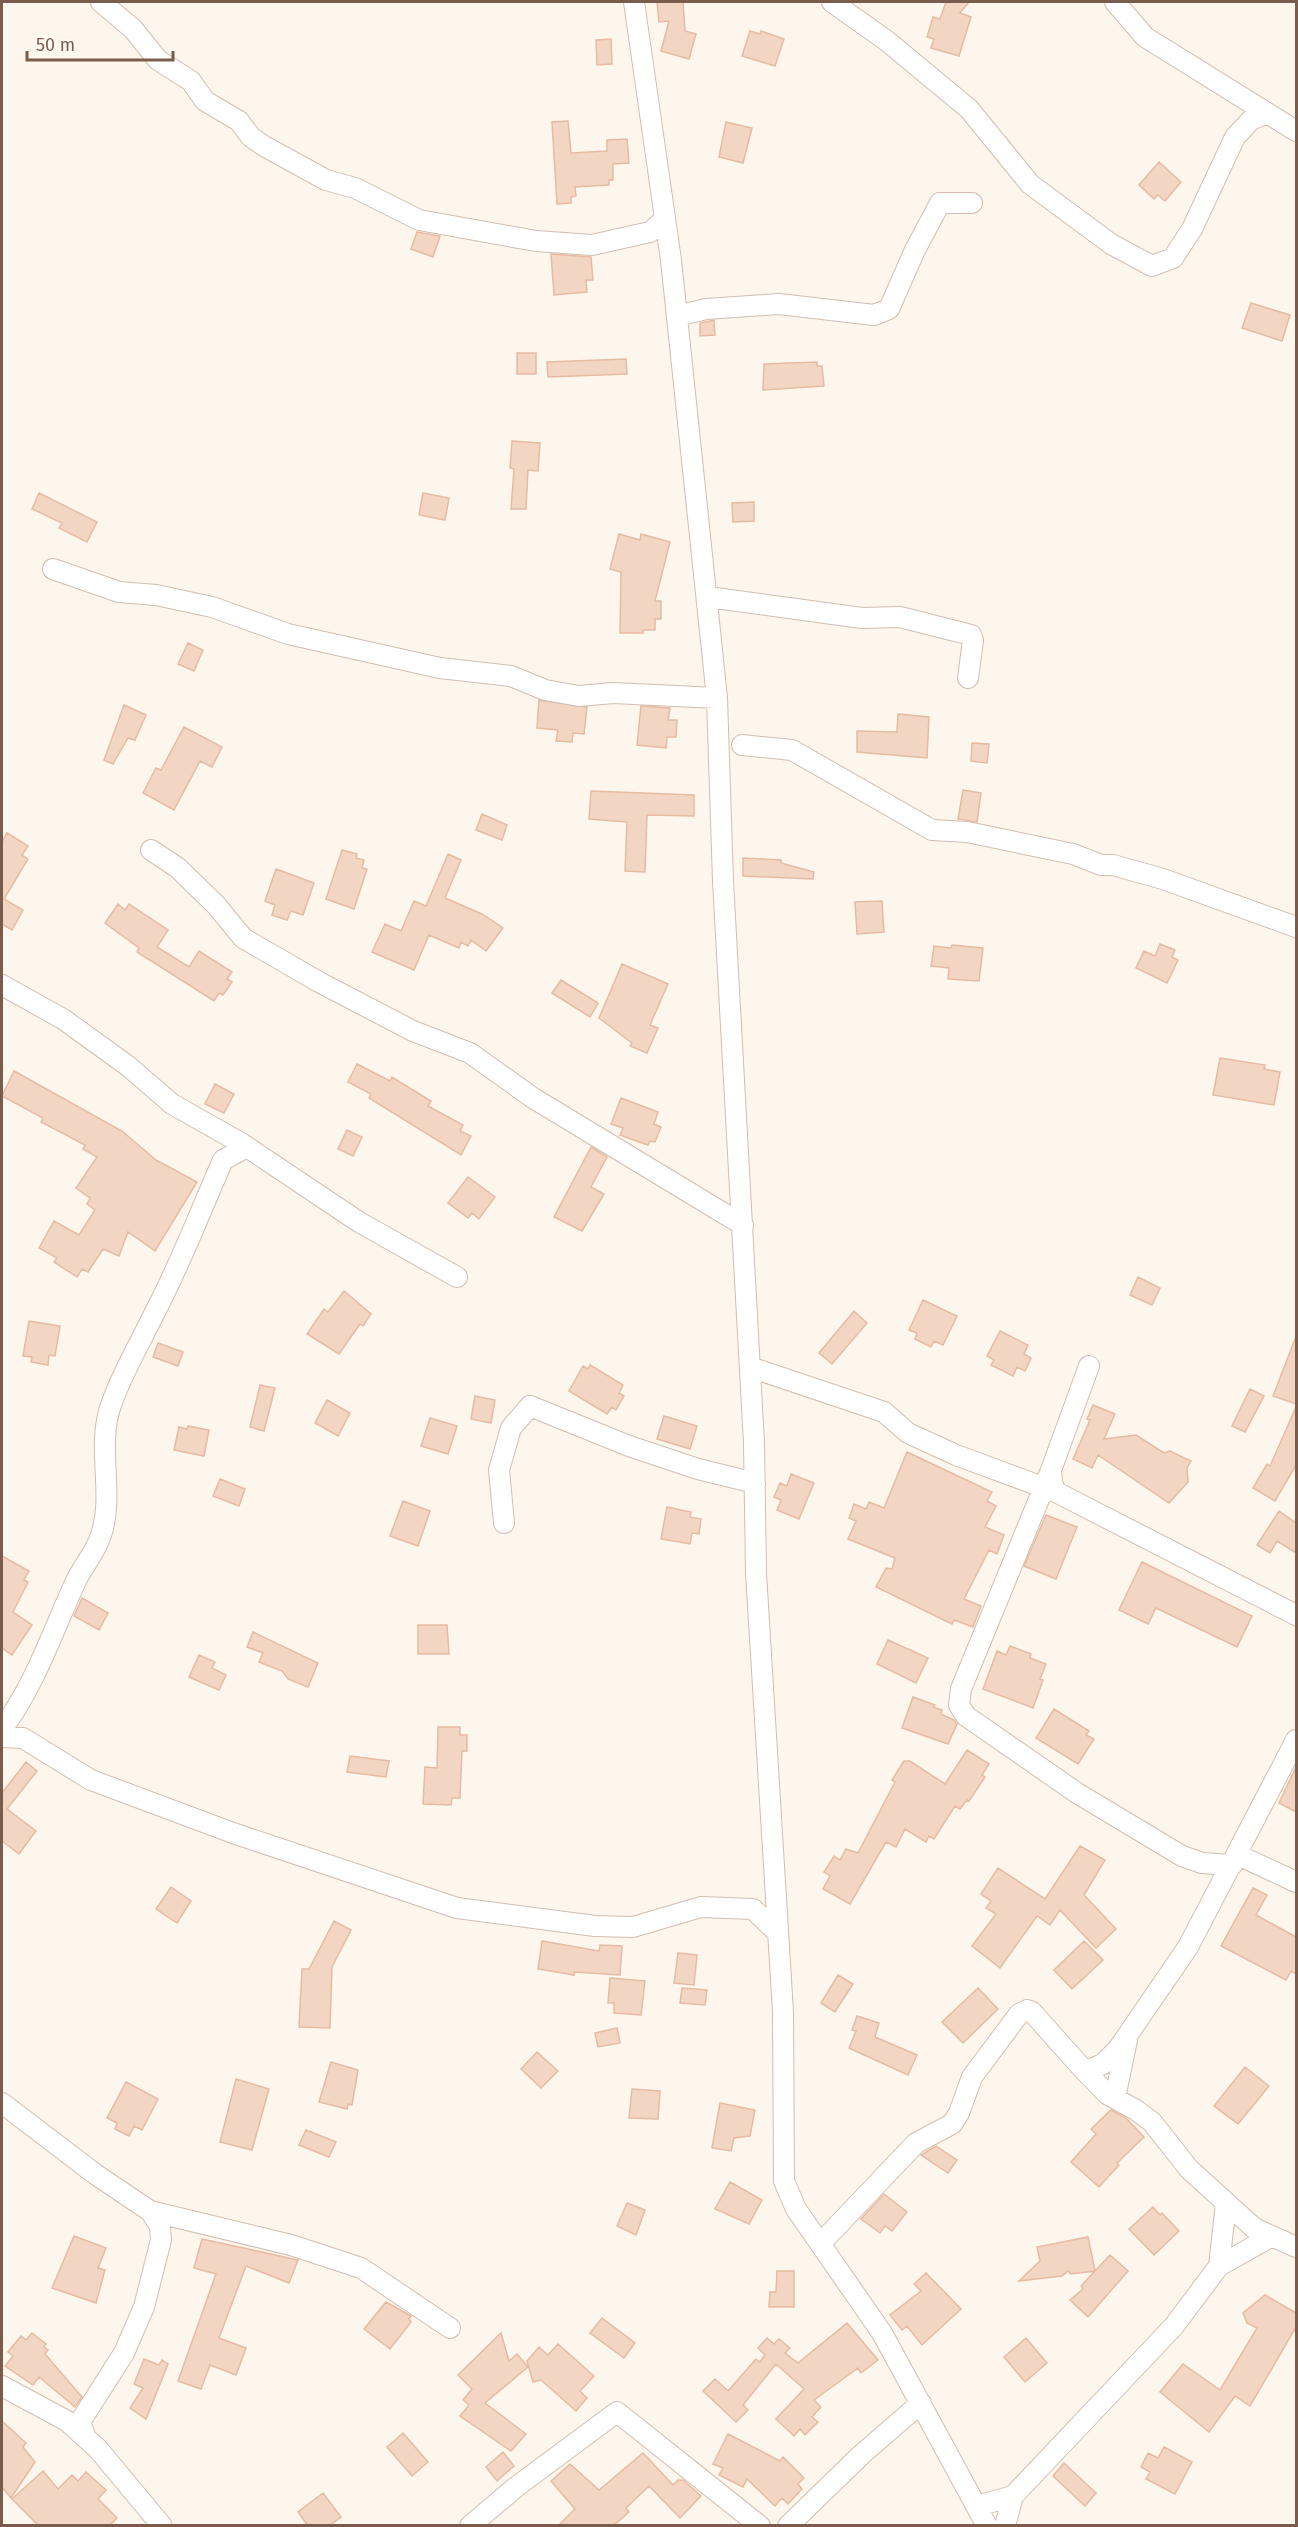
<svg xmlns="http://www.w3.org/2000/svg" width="1298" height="2527" viewBox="0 0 1298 2527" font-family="'Fira Sans',sans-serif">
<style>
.building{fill:#f3d5c3;stroke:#e6bba3;stroke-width:1.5}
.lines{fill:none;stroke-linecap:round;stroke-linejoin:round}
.street-casing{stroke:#d1beb0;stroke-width:22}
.street{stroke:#fff;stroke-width:20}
</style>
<rect width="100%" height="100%" fill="#fdf6ec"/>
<!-- building -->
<path class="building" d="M657 2H683L685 31 696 34 689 59 661 51 669 21 659 22Z
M946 2H969L960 13 971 17 959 56 931 48 934 39 927 37 933 17 940 19Z
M750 31 760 34 761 31 784 39 775 66 742 56Z
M611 39 612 64 597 65 596 40Z
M568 121 571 153 607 151V140L627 139 629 163 613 164V180H609V185L575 187 576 196 571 197V203L557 204 552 122Z
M726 122 752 128 743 163 719 157Z
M1159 162 1181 182 1165 201 1158 195 1154 199 1139 185Z
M417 232 440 236 433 257 411 249Z
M551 254 591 257 593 280H586L587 292 554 295Z
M1251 303 1290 315 1282 341 1242 328Z
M714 320 715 335 700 336V323Z
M517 353H536V374H517Z
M626 359 627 374 548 377 547 362Z
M817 362V366H822L824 386 763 390 764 364Z
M512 441 540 443 538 471 528 470 526 509H511L514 469 510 468Z
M39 493 97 522 87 542 59 528 62 523 32 509Z
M423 493 449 498 445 520 419 515Z
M754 502V521L733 522 732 503Z
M619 534 640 540 641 534 670 542 655 601H661V619H655V630H643V633H620L621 572 610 569Z
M188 643 203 650 194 671 178 664Z
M539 700 587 707 584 734 573 733 572 742 556 741 558 730 537 728Z
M124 705 146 715 135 740 128 738 113 764 104 760Z
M641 706 670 708 668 720H677L676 737H667L666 748 637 745Z
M898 714 929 717 927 758 857 752V731L897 732Z
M184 727 222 747 212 767 200 761 174 810 143 793 156 768 161 770Z
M972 743 989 744 987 763 971 761Z
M963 790 981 793 977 822 958 819Z
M591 791 694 795V816L647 815 645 872 625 871 627 822 589 819Z
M482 814 507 825 502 840 476 830Z
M7 833 28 846 22 855 28 859 4 899 23 910 12 930 2 924V842Z
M342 850 357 854 356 858 364 860 362 868 367 869 354 909 326 899Z
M448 854 461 860 445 898 482 914 503 928 486 951 471 940 468 946 461 942 459 948 429 935 414 970 372 952 385 924 401 931 414 901 426 906Z
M743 858 781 860V863L814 872 813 879 743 876Z
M276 869 314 883 303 915 291 911 287 920 272 915 275 905 265 901Z
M882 901 884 932 857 934 855 902Z
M118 904 125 910 129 904 168 930 157 947 189 967 199 951 232 972 227 979 232 982 223 995 219 993 214 1001 137 952 139 948 105 923Z
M1160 944 1175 950 1172 957 1178 960 1167 983 1136 968 1144 951 1155 956Z
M952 945 983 948 979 981 948 979 949 968 931 966 934 946 951 948Z
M622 964 668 984 650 1025 658 1028 647 1053 630 1046 632 1043 599 1018Z
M561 980 598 1003 590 1017 552 993Z
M1220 1058 1265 1065 1264 1069 1280 1072 1274 1105 1213 1095Z
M357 1064 390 1081 392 1077 431 1101 428 1106 463 1125 460 1131 471 1136 461 1155 369 1098 371 1094 348 1082Z
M14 1071 122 1131 156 1160 197 1182 155 1251 128 1232 119 1256 103 1249 88 1272 82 1269 77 1277 54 1262 57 1258 39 1248 54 1221 79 1235 95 1210 87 1204 90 1198 76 1188 97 1157 83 1149 85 1145 41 1122 43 1118 2 1096Z
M215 1084 234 1094 224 1113 205 1104Z
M621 1098 658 1112 654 1124 661 1127 655 1142 650 1141 648 1145 620 1135 623 1128 611 1124Z
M347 1130 362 1137 353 1156 338 1149Z
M591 1147 607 1157 591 1187 604 1194 582 1231 554 1217Z
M468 1177 495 1197 479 1219 472 1213 468 1218 448 1203Z
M1138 1277 1160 1288 1152 1305 1130 1295Z
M344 1291 371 1314 363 1326 360 1324 339 1354 307 1334 324 1309 328 1312Z
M923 1300 957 1316 943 1345 934 1341 931 1347 915 1339 917 1333 909 1330Z
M854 1311 867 1323 832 1364 819 1353Z
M29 1321 60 1326 55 1356 49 1355 48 1365 31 1362 32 1357 23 1356Z
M1000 1331 1028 1345 1024 1354 1031 1358 1025 1371 1017 1367 1013 1376 991 1365 994 1360 987 1356Z
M1295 1339H1296V1404L1273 1396Z
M158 1343 183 1352 178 1366 153 1357Z
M590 1365 623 1385 619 1393 624 1396 616 1410 612 1407 607 1414 569 1391 583 1366 588 1369Z
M260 1385 275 1388 264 1431 250 1427Z
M1250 1389 1264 1396 1245 1432 1232 1426Z
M475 1396 495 1400 491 1423 471 1419Z
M327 1400 350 1413 338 1436 315 1423Z
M1093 1405 1115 1414 1104 1439 1136 1435 1164 1453 1170 1451 1191 1461 1187 1468 1188 1482 1169 1503 1098 1455 1092 1468 1073 1459 1090 1420 1087 1419Z
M1296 1407V1465L1275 1501 1253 1488 1267 1464 1270 1466Z
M664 1416 697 1426 690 1449 657 1439Z
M430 1418 457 1426 448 1454 421 1446Z
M188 1426 209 1430 204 1456 174 1450 179 1427 187 1429Z
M907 1452 992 1492 987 1501 996 1506 985 1527 1004 1535 997 1554 989 1550 964 1599 981 1606 973 1627 954 1620 952 1624 876 1587 886 1568 892 1569 895 1558 848 1539 856 1521 849 1518 854 1504 866 1509 869 1502 884 1508Z
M791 1474 814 1483 799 1519 777 1510 781 1500 774 1497 780 1483 787 1486Z
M220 1479 245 1489 239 1506 213 1496Z
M403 1501 430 1511 418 1546 390 1536Z
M667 1507 691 1512 690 1517 701 1519 699 1534 692 1533 690 1544 661 1539Z
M1279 1511 1296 1523V1553L1277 1541 1270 1553 1257 1545Z
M1046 1515 1077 1527 1056 1579 1024 1566Z
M2 1556 29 1571 24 1580 28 1582 13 1612 32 1625 12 1655 2 1648Z
M1142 1562 1252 1616 1237 1647 1156 1608 1148 1624 1119 1610Z
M82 1598 108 1613 99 1630 74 1616Z
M418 1625H447L449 1654H418Z
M253 1632 318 1663 308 1687 288 1679 282 1671 259 1662 263 1653 247 1647Z
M888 1640 928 1658 916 1683 877 1664Z
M1010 1646 1031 1654 1030 1658 1046 1664 1040 1679 1043 1680 1033 1708 983 1689 997 1651 1006 1655Z
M199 1655 215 1662 212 1668 226 1675 219 1690 189 1677Z
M913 1697 935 1705 933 1707 942 1710 941 1714 954 1720 957 1724 948 1744 902 1728Z
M1054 1709 1089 1731 1086 1735 1094 1739 1078 1764 1036 1738Z
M438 1727H460V1735H467V1751H462L460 1798H452L451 1805 423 1804 425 1767 437 1768Z
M967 1750 989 1764 982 1775 985 1777 969 1801 967 1800 960 1809 955 1806 934 1839 929 1836 926 1842 905 1829 896 1847 886 1842 850 1904 823 1889 830 1876 824 1872 834 1856 840 1860 846 1849 858 1853 895 1782 892 1780 904 1761H910L945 1784Z
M350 1756 389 1761 386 1777 347 1772Z
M26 1762 37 1771 7 1809 36 1831 19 1854 2 1841V1793Z
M1296 1767V1812L1279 1803Z
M1080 1846 1105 1860 1084 1895 1116 1929 1096 1948 1060 1910 1050 1925 1037 1916 1000 1968 972 1946 996 1914 986 1908 991 1901 981 1894 998 1868 1045 1899Z
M171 1887 191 1901 177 1923 156 1909Z
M1253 1888 1267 1895 1256 1915 1296 1937V1974L1291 1971 1286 1980 1221 1946Z
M334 1921 351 1930 332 1967 330 2028 299 2027 302 1969H309Z
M542 1941 599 1951 600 1945 622 1946 620 1975 574 1972V1975L538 1969Z
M1084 1941 1103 1960 1072 1989 1054 1970Z
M678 1953 697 1955 694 1985 674 1983Z
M838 1975 853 1984 835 2012 821 2003Z
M610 1978 645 1981 641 2015 614 2013V2003H608Z
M682 1988 707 1990 705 2005 680 2003Z
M978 1988 998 2009 963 2043 942 2022Z
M857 2016 879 2023 875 2037 917 2055 908 2075 849 2048 856 2031 852 2030Z
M617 2028 620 2043 598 2047 595 2033Z
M537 2052 558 2071 541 2088 521 2069Z
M331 2062 358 2070 352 2105 348 2104 347 2109 319 2102Z
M1245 2067 1269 2086 1238 2124 1214 2106Z
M236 2079 269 2089 252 2150 220 2142Z
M126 2082 158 2099 142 2130 134 2126 129 2136 115 2129 117 2123 107 2118Z
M632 2089 660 2091 658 2119 629 2118Z
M720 2103 755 2110 750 2136 734 2138 731 2151 712 2148Z
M1111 2110 1126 2118 1144 2137 1117 2163 1119 2165 1099 2187 1071 2162 1096 2134 1091 2129Z
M306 2130 336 2142 329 2157 299 2145Z
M936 2146 957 2160 948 2173 921 2155Z
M730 2182 762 2200 749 2224 715 2209Z
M884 2194 907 2212 892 2231 885 2226 880 2233 861 2219Z
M627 2203 645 2210 636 2235 617 2226Z
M1153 2207 1160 2215 1162 2213 1179 2231 1154 2255 1129 2229Z
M74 2236 106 2248 98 2268 105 2270 96 2303 52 2288Z
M1088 2237 1095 2271 1110 2255 1128 2271 1088 2317 1070 2300 1083 2289 1081 2286 1095 2271 1071 2274 1068 2271 1062 2276 1019 2281 1040 2261 1037 2247Z
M202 2239 298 2260 289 2283 246 2266 219 2338 246 2348 236 2375 210 2365 201 2389 178 2381 216 2274 194 2268Z
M777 2271H794V2307H769L770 2292H776Z
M926 2273 961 2309 922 2345 907 2326 902 2330 890 2315 921 2291 914 2284Z
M1265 2295 1296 2313V2327L1250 2406 1235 2396 1209 2432 1160 2392 1183 2364 1220 2390 1257 2328 1247 2323 1243 2313Z
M386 2302 411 2316 409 2319 411 2322 390 2349 364 2329Z
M602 2318 635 2343 624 2358 590 2333Z
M847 2323 878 2360 861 2373 858 2368 814 2400 821 2407 812 2417 818 2422 805 2435 800 2429 794 2436 776 2419 804 2389 776 2364 743 2405 748 2410 736 2422 703 2391 715 2379 728 2391 756 2359 760 2362 765 2355 758 2348 767 2338 774 2344 779 2339 790 2348 785 2353 798 2363Z
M32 2333 46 2344 44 2347 48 2350 45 2354 82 2397 75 2407 39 2377 33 2385 5 2366 13 2356 8 2352 21 2336 26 2340Z
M501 2333 509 2361 517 2354 528 2367 485 2403 526 2434 511 2451 460 2416 469 2405 463 2400 472 2389 458 2375Z
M1026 2338 1047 2363 1025 2382 1004 2357Z
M558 2344 594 2376 580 2391 587 2398 576 2411 541 2380 533 2382 527 2361 539 2347 548 2355Z
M144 2359 159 2365 162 2360 168 2364 146 2419 130 2408 143 2388 134 2384Z
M2 2421 26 2443 23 2447 35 2462 11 2498 2 2487Z
M403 2433 428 2462 412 2476 387 2447Z
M728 2434 780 2461 783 2457 804 2478 798 2484 802 2489 788 2504 782 2498 775 2506 747 2479 743 2487 719 2475 723 2468 713 2464Z
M1164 2447 1192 2462 1175 2494 1146 2479 1150 2472 1141 2467 1148 2453 1158 2458Z
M503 2452 514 2466 497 2481 486 2467Z
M643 2453 673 2485 678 2480H683L701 2496 680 2518 649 2486 626 2508 629 2512 613 2526H558L575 2509 551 2481 570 2464 599 2490Z
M1064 2463 1096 2493 1085 2506 1053 2476Z
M43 2471 58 2489 72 2475 78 2481 86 2472 106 2490 98 2499 117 2518 109 2526H39L12 2499Z
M323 2493 341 2517 329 2526H308L298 2512Z"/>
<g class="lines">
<!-- street casing -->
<g class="street-casing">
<path id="street" d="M101 2 133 29 158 60 191 81 205 101 239 121 251 137 264 146 326 180 355 188 419 220 536 241 592 245 650 232 665 219
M634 2 671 260 717 698 723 881 754 1443 756 1573 783 2012 784 2181 796 2209 882 2333 987 2526
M832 2 887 41 969 109 1030 184 1111 244 1152 266 1173 258 1192 229 1235 137 1251 120 1267 113
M1115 2 1145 37 1296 131
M677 316 706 309 779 304 874 315 889 309 915 250 940 203H972
M53 569 119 592 156 595 212 607 288 634 440 668 511 676 545 690 579 696 613 693 717 698
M708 597 862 618 900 617 971 635 973 640 968 678
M742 745 792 750 932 830 967 832 1073 854 1101 865H1113L1163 879 1296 927
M151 850 178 868 216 905 243 938 319 982 413 1031 470 1053 533 1098 743 1225
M2 985 63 1019 128 1066 172 1104 241 1143 359 1222 457 1277
M1089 1366 1051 1470 1052 1483 1056 1492 1296 1615
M750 1367 884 1412 908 1433 956 1455 1056 1492
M1051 1470 961 1689 959 1705 966 1716 1077 1793 1182 1856 1202 1863 1232 1865
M504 1523 499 1470 511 1428 530 1406 629 1446 698 1469 755 1483
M2 1729C35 1685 52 1633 75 1583 82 1567 96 1552 101 1535 115 1494 96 1447 111 1405 122 1373 139 1345 154 1314 180 1265 200 1212 223 1160L247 1147
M2 1737 23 1738 91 1780 233 1833 457 1908 595 1926 633 1927 701 1907 753 1909 778 1933
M1238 1855 1296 1882
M1082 2068 1107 2094 1136 2110 1152 2122 1189 2169 1254 2228 1296 2247
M1115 2098 1127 2040
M2 2103 95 2174 150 2211 160 2226 161 2240 144 2307 124 2353 80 2422 86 2438
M150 2211 291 2245 361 2268 450 2328
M820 2244 916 2143 952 2124 959 2113 972 2077 1019 2014 1027 2010 1032 2012 1082 2068 1091 2069 1103 2064 1118 2049 1188 1947 1296 1740
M1219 2266 1226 2203
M2 2386 67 2421 98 2449 162 2526
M977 2506 1013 2496
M470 2526 516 2487 617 2412 760 2526
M788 2526 861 2455 921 2403
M1005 2526 1013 2496 1174 2326 1219 2266 1272 2236"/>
</g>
<!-- street -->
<use href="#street" class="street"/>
</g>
<!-- border -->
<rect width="1298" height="2527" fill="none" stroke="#7a5c4d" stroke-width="6"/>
<!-- scale -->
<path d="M27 51v9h146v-9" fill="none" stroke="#7a5c4d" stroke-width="3"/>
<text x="36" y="51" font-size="18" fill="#7a5c4d" stroke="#fffaf3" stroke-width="4.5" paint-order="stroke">50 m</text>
</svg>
